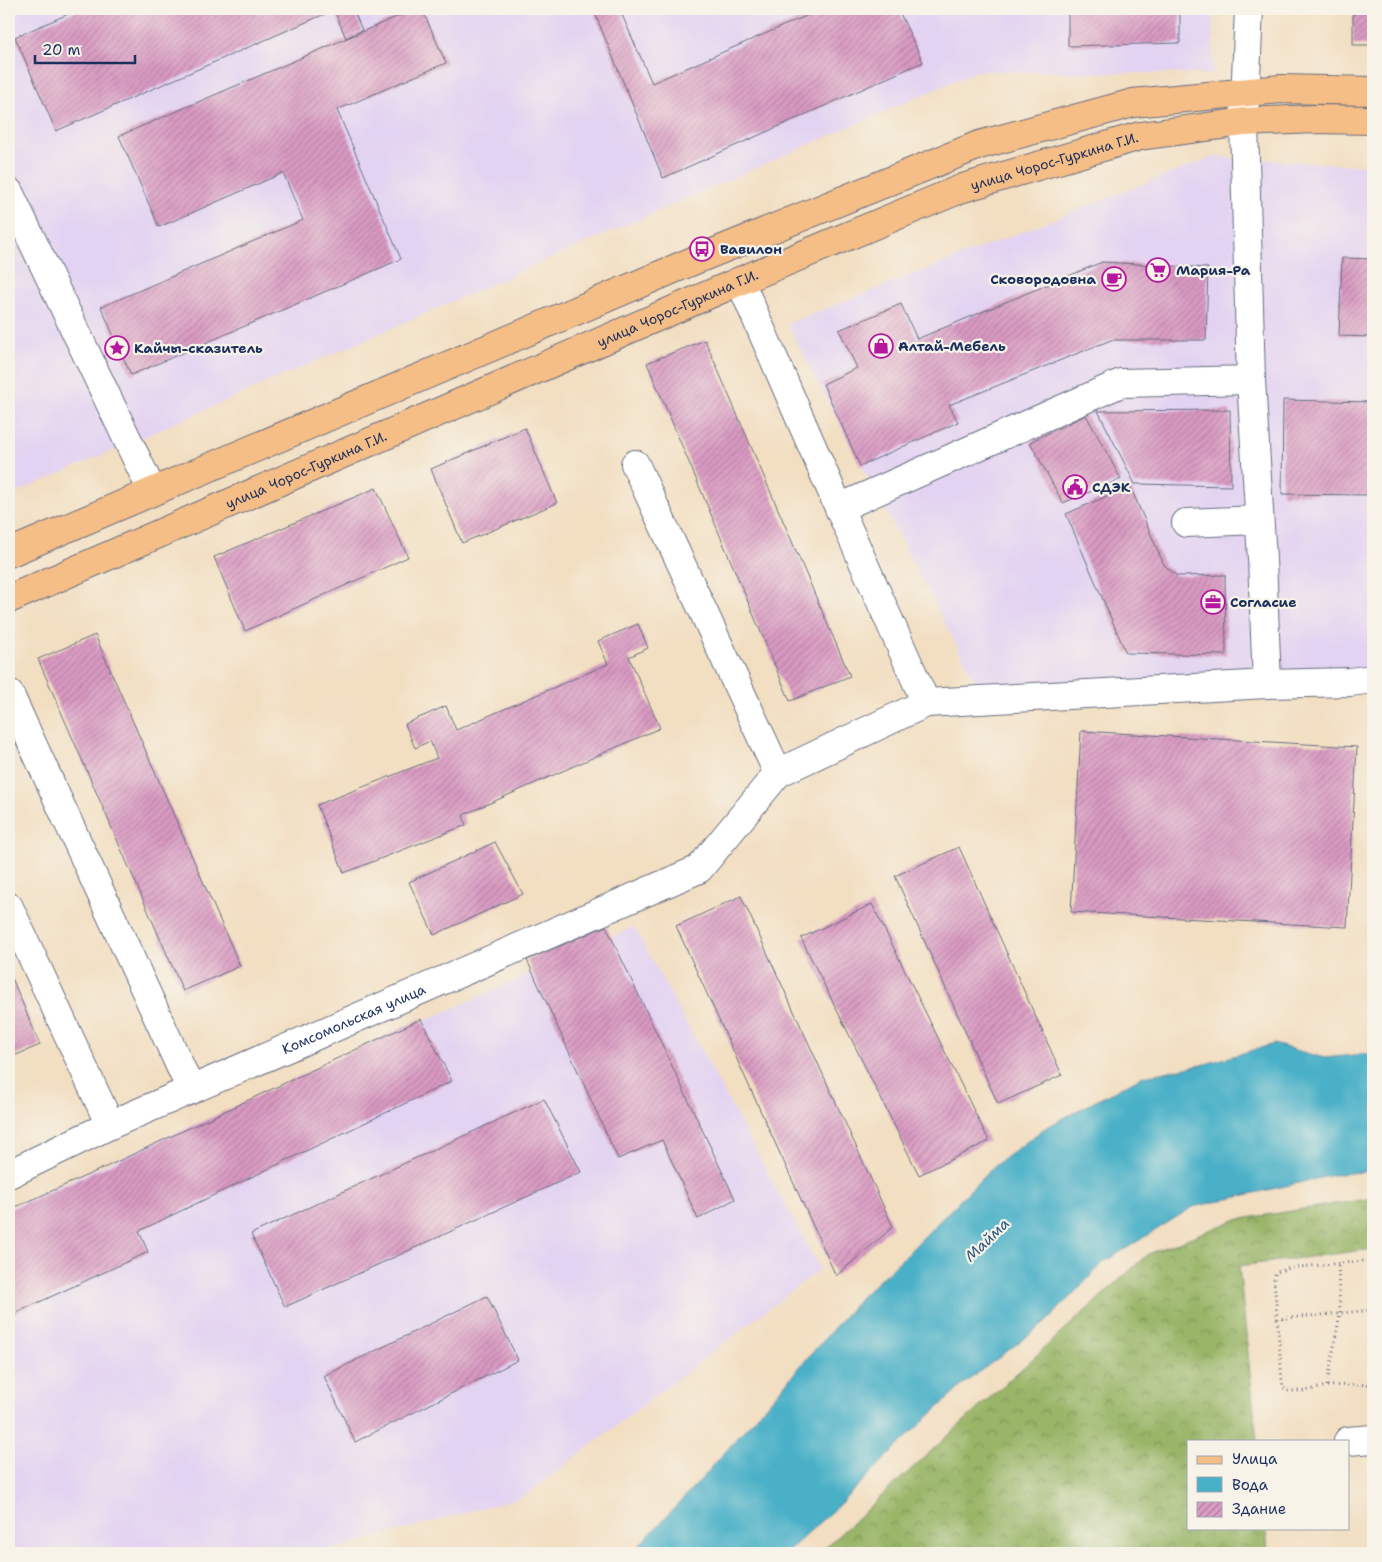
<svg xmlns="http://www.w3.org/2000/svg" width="1382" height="1562" viewBox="0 0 1382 1562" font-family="'Shantell Sans',sans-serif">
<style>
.built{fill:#e3d3f2}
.forest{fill:url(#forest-crowns);stroke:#5a7262}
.water{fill:#48b0c7;stroke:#327092}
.building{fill:url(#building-hatch)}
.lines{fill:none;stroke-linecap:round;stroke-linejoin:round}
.minor-casing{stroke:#666c81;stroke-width:30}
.major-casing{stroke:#666c81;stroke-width:30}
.path{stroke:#666c81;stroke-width:3;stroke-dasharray:1 4;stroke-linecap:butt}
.minor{stroke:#fff;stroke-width:28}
.major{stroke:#f6be87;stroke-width:28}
.labels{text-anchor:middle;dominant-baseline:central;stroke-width:4.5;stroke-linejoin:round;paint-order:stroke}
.street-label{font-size:14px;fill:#1b2f5e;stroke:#f7f3e8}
.poi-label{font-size:14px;font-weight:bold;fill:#1b2f5e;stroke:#f7f3e8;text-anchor:start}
.water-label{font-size:15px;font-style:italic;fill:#28567e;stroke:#f7f3e8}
</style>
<defs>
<pattern id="forest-crowns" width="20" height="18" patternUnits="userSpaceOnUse" patternTransform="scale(1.25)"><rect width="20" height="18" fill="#99b567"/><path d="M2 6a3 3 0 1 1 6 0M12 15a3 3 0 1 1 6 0" fill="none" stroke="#7c9458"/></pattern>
<pattern id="building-hatch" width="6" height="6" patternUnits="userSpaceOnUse" patternTransform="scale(1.25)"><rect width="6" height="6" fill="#da9ac2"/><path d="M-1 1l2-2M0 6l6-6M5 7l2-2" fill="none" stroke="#b07ea1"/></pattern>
</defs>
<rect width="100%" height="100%" fill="#f7f3e8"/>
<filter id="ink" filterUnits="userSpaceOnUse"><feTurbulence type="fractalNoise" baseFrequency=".02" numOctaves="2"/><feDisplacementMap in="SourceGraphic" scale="10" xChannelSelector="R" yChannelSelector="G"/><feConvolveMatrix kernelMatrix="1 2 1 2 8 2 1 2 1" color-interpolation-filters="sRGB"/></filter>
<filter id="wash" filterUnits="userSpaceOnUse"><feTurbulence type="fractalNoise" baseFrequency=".0096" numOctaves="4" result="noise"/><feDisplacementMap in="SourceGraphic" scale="20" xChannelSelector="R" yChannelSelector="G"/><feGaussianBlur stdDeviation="1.12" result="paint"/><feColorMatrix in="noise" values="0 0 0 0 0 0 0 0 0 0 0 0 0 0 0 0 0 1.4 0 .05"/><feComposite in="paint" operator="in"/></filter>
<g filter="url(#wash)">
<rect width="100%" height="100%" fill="#f2dec1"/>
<!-- built -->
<path class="built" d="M9 9H1213V74L977 71 9 496Z
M1213 157 1373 166V689L988 705 787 324Z
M634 927 820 1269 525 1496 320 1553H9V1208Z"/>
<!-- forest -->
<path class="forest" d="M1373 1198V1249L1239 1266 1257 1441H1188V1528H1266L1268 1553H819L1148 1254 1235 1220Z"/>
<!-- water -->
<path class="water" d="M1274 1044 1324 1058 1373 1053V1171L1338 1174 1193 1207 1104 1262 1045 1323 966 1382 916 1428 844 1500 786 1553H632L698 1483 862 1296 903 1258 993 1167 1045 1128 1143 1076 1202 1065Z"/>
<g id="blocks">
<!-- building -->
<path class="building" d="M80 9H353L362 30 346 38 334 10 56 131 15 37Z
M415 9H422L446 63 337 110 401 259 131 375 101 307 303 220 283 173 159 227 119 136Z
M593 9H637L622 15 652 83 822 9H898L923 62 663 178Z
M1068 9H1180V43L1068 46Z
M1353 9H1373V45H1353Z
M1342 258 1373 259V337L1339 336Z
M1102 262 1208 268 1206 340H1111L949 405 958 422 860 466 823 384 857 368 839 330 901 304 917 339Z
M705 340 850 676 790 701 647 363Z
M1283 400 1373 402V495L1282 494Z
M1230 410 1231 486 1135 484 1098 411Z
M1086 415 1121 479 1063 503 1030 442Z
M525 428 557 503 462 543 431 469Z
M1130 486 1164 565 1177 576 1225 575 1226 655 1126 653 1066 514Z
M376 488 408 557 245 631 214 557Z
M638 624 648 648 629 657 660 728 463 815 466 825 344 873 317 805 437 758 430 741 415 748 405 724 446 706 456 730 608 664 598 641Z
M95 635 240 966 183 991 38 659Z
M1081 731 1357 747 1347 927 1071 912Z
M495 842 523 894 434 935 409 882Z
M959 847 1062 1075 998 1104 895 876Z
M741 896 893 1227 836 1276 676 926Z
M872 904 989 1141 919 1175 801 938Z
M606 926 735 1199 698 1219 662 1140 618 1159 527 960Z
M9 971 40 1045 9 1058Z
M421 1019 452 1081 139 1231 148 1252 9 1316V1210L108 1166Z
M544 1099 581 1172 285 1307 251 1234Z
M487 1296 518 1360 355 1442 324 1376Z"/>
</g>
</g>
<g filter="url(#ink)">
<use href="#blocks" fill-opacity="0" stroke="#666c81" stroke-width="1"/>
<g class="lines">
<!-- minor casing -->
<g class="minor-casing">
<g id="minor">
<path d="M9 192 152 491"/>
<path d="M740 281 839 508 1121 383 1251 380 1244 122 1249 9"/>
<path d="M1251 380 1262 559 1267 684 1350 682 1373 679"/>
<path d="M635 464 778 773"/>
<path d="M1186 523 1259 520"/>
<path d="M9 693 191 1090"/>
<path d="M926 703 1267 684"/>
<path d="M9 907 110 1125"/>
<path id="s1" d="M9 1174 110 1125 699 869 778 773 926 703 839 508"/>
<path d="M1348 1441 1373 1439"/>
</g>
</g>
<!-- major casing -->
<g class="major-casing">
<g id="major">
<path d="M9 553 688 263 979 145 1133 103 1281 89 1373 91"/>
<path id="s2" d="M9 599 740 281 963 188 1140 136 1244 122 1314 119 1373 120"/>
</g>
</g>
<!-- path -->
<path class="path" d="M1373 1260 1290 1268 1276 1272 1274 1278 1282 1380 1283 1387 1287 1391H1305L1327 1386 1373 1384
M1277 1319 1373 1310
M1327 1386 1340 1313 1338 1263"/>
<!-- minor -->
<use href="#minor" class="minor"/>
<!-- major -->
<use href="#major" class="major"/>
</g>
</g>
<!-- icons -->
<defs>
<g id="bus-ring" transform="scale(1.25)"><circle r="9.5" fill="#f7f3e8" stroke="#b5179e" stroke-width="1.5"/><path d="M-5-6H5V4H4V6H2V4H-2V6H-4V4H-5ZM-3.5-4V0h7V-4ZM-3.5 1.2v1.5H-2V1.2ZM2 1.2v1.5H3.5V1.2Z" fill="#b5179e"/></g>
<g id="supermarket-ring" transform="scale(1.25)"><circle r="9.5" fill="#f7f3e8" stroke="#b5179e" stroke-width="1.5"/><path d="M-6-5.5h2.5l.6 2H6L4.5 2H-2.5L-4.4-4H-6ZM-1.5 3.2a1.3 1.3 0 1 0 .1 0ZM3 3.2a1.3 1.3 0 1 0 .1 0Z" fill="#b5179e"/></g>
<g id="cafe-ring" transform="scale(1.25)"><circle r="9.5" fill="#f7f3e8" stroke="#b5179e" stroke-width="1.5"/><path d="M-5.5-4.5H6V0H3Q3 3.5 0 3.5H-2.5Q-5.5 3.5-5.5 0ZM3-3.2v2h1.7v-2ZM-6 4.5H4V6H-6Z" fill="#b5179e"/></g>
<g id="shop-ring" transform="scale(1.25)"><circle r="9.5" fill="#f7f3e8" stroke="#b5179e" stroke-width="1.5"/><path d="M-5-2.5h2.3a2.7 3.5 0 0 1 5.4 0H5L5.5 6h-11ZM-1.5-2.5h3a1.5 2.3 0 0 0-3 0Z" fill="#b5179e"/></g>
<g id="sight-ring" transform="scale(1.25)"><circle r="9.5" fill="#f7f3e8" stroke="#b5179e" stroke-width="1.5"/><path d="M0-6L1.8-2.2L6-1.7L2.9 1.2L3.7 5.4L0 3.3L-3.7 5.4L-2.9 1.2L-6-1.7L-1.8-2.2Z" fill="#b5179e"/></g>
<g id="civic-ring" transform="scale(1.25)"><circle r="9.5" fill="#f7f3e8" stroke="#b5179e" stroke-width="1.5"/><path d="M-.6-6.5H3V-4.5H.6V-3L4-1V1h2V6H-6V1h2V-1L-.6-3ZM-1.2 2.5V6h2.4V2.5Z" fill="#b5179e"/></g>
<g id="office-ring" transform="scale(1.25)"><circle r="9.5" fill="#f7f3e8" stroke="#b5179e" stroke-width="1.5"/><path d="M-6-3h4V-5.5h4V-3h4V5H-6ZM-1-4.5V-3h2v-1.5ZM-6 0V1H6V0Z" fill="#b5179e"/></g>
</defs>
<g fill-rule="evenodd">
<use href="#bus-ring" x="702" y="249"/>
<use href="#supermarket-ring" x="1158" y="270"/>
<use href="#cafe-ring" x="1114" y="279"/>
<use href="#shop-ring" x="881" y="346"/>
<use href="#sight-ring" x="117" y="348"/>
<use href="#civic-ring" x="1075" y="487"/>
<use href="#office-ring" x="1213" y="602"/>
</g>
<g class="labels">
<!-- street labels -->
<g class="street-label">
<text stroke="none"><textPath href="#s2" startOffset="1134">улица Чорос-Гуркина Г.И.</textPath></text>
<text stroke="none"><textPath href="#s2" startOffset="729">улица Чорос-Гуркина Г.И.</textPath></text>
<text stroke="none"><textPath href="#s2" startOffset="324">улица Чорос-Гуркина Г.И.</textPath></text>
<text stroke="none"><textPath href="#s1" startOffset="378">Комсомольская улица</textPath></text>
</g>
<!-- poi labels -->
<g class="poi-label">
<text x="720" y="249">Вавилон</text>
<text x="1176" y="270">Мария-Ра</text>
<text x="1096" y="279" text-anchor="end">Сковородовна</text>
<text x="898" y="346">Алтай-Мебель</text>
<text x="134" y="348">Кайчы-сказитель</text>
<text x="1092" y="487">СДЭК</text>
<text x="1230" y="602">Согласие</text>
</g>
<!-- water labels -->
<g class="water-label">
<text transform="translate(987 1240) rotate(-44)">Майма</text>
</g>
</g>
<!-- margin -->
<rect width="1382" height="1562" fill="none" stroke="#f7f3e8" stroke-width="30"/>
<!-- legend -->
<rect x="1187" y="1440" width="162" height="90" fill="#f7f3e8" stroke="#9fa5b1"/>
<rect x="1197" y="1456" width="25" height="8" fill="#f6be87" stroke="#9fa5b1"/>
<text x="1232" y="1464" font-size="15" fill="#1b2f5e">Улица</text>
<rect x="1197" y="1477" width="25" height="15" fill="#48b0c7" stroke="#9fa5b1"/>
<text x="1232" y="1490" font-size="15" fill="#1b2f5e">Вода</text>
<rect x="1197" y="1502" width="25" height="15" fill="url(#building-hatch)" stroke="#9fa5b1"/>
<text x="1232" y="1514" font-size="15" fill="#1b2f5e">Здание</text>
<!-- scale -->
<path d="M35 55v8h100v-8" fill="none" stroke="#1b2f5e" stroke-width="2.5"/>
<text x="42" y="55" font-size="15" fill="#1b2f5e" stroke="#f7f3e8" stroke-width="4" paint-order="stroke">20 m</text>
</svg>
